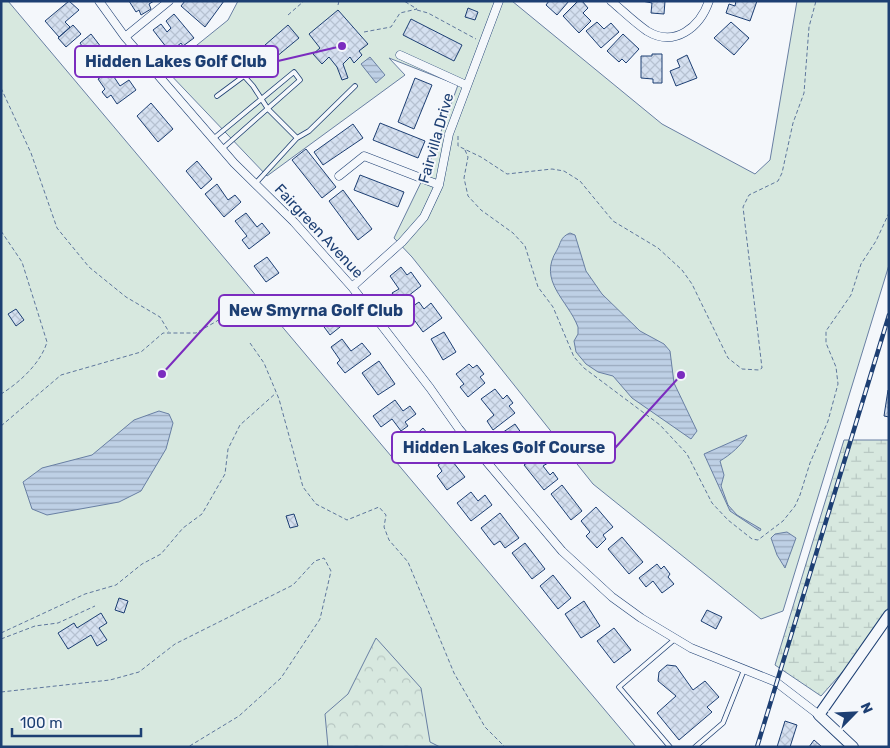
<svg xmlns="http://www.w3.org/2000/svg" width="890" height="748" viewBox="0 0 890 748" font-family="Rubik,sans-serif">
<style>
.green{fill:#d7e8df;stroke:#687fa3}
.forest{fill:url(#forest-crowns);stroke:#687fa3}
.wetland{fill:url(#wetland-marsh);stroke:#687fa3}
.water{fill:url(#water-rules);stroke:#687fa3}
.building{fill:url(#building-cross-hatch);stroke:#1d3f73}
.lines{fill:none;stroke-linecap:round;stroke-linejoin:round}
.service-casing{stroke:#1d3f73;stroke-width:5.5}
.minor-casing{stroke:#1d3f73;stroke-width:9}
.tertiary-casing{stroke:#1d3f73;stroke-width:12}
.path{stroke:#5e769c;stroke-width:1;stroke-dasharray:4 2.5;stroke-linecap:butt}
.service{stroke:#f4f7fb;stroke-width:4}
.minor{stroke:#f4f7fb;stroke-width:8}
.tertiary{stroke:#f4f7fb;stroke-width:10}
.rail-casing{stroke:#1d3f73;stroke-width:4.5}
.rail{stroke:#f4f7fb;stroke-width:2.5;stroke-dasharray:8;stroke-linecap:butt}
.labels{text-anchor:middle;dominant-baseline:central;stroke-width:4;stroke-linejoin:round;paint-order:stroke}
.street-label{font-size:15px;fill:#1d3f73;stroke:#f4f7fb}
.leader{fill:none;stroke:#7b2cbf;stroke-width:2}
.callout-dot{fill:#7b2cbf;stroke:#f4f7fb;stroke-width:2}
.callout{fill:#f4f7fb;stroke:#7b2cbf;stroke-width:2}
.callout-label{font-size:16px;text-anchor:middle;font-weight:bold;fill:#1d3f73}
</style>
<defs>
<pattern id="forest-crowns" width="20" height="18" patternUnits="userSpaceOnUse" patternTransform="scale(1.25)"><rect width="20" height="18" fill="#d7e8df"/><path d="M2 6a3 3 0 1 1 6 0M12 15a3 3 0 1 1 6 0" fill="none" stroke="#b8c8c3"/></pattern>
<pattern id="wetland-marsh" width="20" height="14" patternUnits="userSpaceOnUse" patternTransform="scale(1.25)"><rect width="20" height="14" fill="#d7e8df"/><path d="M1 5h8M5 5V1M11 12h8M15 12V8" fill="none" stroke="#b8c8c3"/></pattern>
<pattern id="water-rules" width="6" height="5" patternUnits="userSpaceOnUse" patternTransform="scale(1.25)"><rect width="6" height="5" fill="#bed0e5"/><path d="M0 2.5h6" fill="none" stroke="#9aaabe"/></pattern>
<pattern id="building-cross-hatch" width="8" height="8" patternUnits="userSpaceOnUse" patternTransform="scale(1.25)"><rect width="8" height="8" fill="#d5e0f0"/><path d="M0 0l8 8M0 8l8-8" fill="none" stroke="#b6c1d1"/></pattern>
</defs>
<rect width="100%" height="100%" fill="#f4f7fb"/>
<!-- green -->
<path class="green" d="M1 1H8L636 747H1Z
M238 1H512L662 124 755 174 770 160 797 1H889V265L783 611 761 619 593 484 412 257 394 238 427 170 458 85 389 58 405 75 267 176 166 70 228 20Z"/>
<!-- forest -->
<path class="forest" d="M376 638 421 688 430 742 440 747H328L325 714 348 694Z"/>
<!-- wetland -->
<path class="wetland" d="M844 440H889V607L846 668 821 696 775 665Z"/>
<!-- water -->
<path class="water" d="M370 57 385 75 376 83 361 64Z
M570 233 575 235 586 271 602 294 640 331 664 344 670 351 674 383 697 431 691 439 632 398 613 376 598 372 586 364 576 352 574 341 578 334V327C568 300 537 281 557 250 561 243 560 237 570 233Z
M159 411 169 414 173 423 166 449 141 491 119 502 47 515 32 509 23 482 42 468 92 455 134 420Z
M747 435C742 445 730 455 720 461L724 475 721 486 728 505 737 515 761 529 760 531 730 511 704 454Z
M787 532 796 538 785 568 777 555 771 538 775 534Z"/>
<!-- building -->
<path class="building" d="M69 1 79 10 65 22 70 27 59 37 45 21Z
M129 1H154L149 4 151 9 141 15 139 10 136 12Z
M185 1H224L205 27 181 6Z
M549 1H569L557 15 546 5Z
M578 1H582L588 8 583 13 591 21 579 33 563 16Z
M642 1H665L664 14 651 13 652 3Z
M736 1H757L750 21 726 13 729 4 735 6Z
M468 8 478 12 475 20 465 17Z
M338 10 368 44 359 51 362 55 354 63 350 57 343 64 348 78 342 80 337 67 329 57 322 64 313 54 320 48 309 34Z
M174 14 194 38 183 46 181 43 170 52 153 30 161 24 167 32 171 28 166 21Z
M411 19 462 45 454 61 403 35Z
M597 22 604 29 611 23 619 32 601 48 586 31Z
M731 22 749 38 734 55 714 38Z
M73 25 81 34 66 47 58 38Z
M288 25 299 38 276 57 265 45Z
M91 34 111 60 100 68 94 61 90 64 80 52 84 49 80 43Z
M623 34 639 49 626 63 622 59 619 62 607 51Z
M652 54H662V83H653V79L641 78V56H652Z
M687 55 697 78 676 86 670 71 680 67 677 60Z
M110 71 120 86 129 80 136 90 117 104 111 95 107 98 102 92 105 89 98 79Z
M415 78 432 85 414 129 398 122Z
M151 103 173 129 158 142 137 116Z
M380 123 425 141 418 158 373 140Z
M353 124 363 138 323 165 314 152Z
M306 149 336 187 322 198 292 160Z
M197 161 212 179 201 189 186 171Z
M360 175 404 192 398 207 354 190Z
M217 184 228 200 235 195 241 202 224 217 205 194Z
M343 190 372 229 358 240 329 201Z
M246 213 257 227 262 223 270 233 249 249 242 240 247 236 235 221Z
M267 257 279 273 266 282 254 266Z
M401 267 407 275 411 272 421 286 399 303 392 293 399 289 390 276Z
M328 300 345 323 330 335 313 312Z
M419 302 424 309 431 303 442 318 423 332 407 310Z
M16 309 24 320 16 326 8 314Z
M444 332 456 352 443 360 431 339Z
M342 339 351 351 362 343 371 354 345 373 337 363 340 360 331 347Z
M379 361 395 384 378 395 362 373Z
M469 364 473 368 477 365 484 374 480 377 485 383 468 397 460 387 464 384 456 374Z
M495 389 503 399 507 395 513 403 509 406 515 413 493 430 487 421 494 415 481 399Z
M888 390 889 391V417L884 416Z
M395 400 403 411 410 406 416 414 405 422 408 426 401 431 392 419 381 427 373 416Z
M515 424 533 450 517 461 499 435Z
M423 428 438 446 426 457 410 440Z
M540 453 548 463 543 466 550 475 553 472 558 479 544 490 524 465Z
M449 457 465 477 447 490 437 476 442 471 438 465Z
M562 485 582 511 571 520 551 494Z
M471 492 478 501 485 495 492 505 471 521 457 503Z
M596 507 613 527 603 535 606 539 597 548 586 536 590 532 581 521Z
M500 513 519 538 505 548 500 541 494 545 481 528Z
M294 514 298 526 290 528 286 516Z
M622 537 643 562 629 574 608 549Z
M525 543 545 569 532 579 512 553Z
M657 564 661 569 664 566 670 574 668 577 674 584 662 593 653 581 646 587 639 578Z
M553 575 571 598 558 609 540 586Z
M119 598 128 601 124 613 115 610Z
M584 601 600 626 581 638 565 614Z
M707 610 722 617 716 629 701 621Z
M101 613 107 623 99 628 107 640 97 646 91 635 68 649 58 633 74 623 77 628Z
M614 628 631 650 614 663 597 641Z
M667 665 676 666 693 690 705 681 719 697 707 707 712 712 679 740 657 713 676 696 658 681 659 672Z
M785 721 797 725 790 747H777Z
M814 740 822 747H809Z"/>
<g class="lines">
<!-- service casing -->
<g class="service-casing">
<path id="service" d="M217 96 244 76 253 86 268 109 297 138 309 131 355 86
M213 139 294 72 300 80 222 149
M255 184 297 138
M670 747 619 687 675 639
M695 747 723 723 744 670"/>
</g>
<!-- minor casing -->
<g class="minor-casing">
<path id="minor" d="M99 1 125 37 234 163 294 222 352 287 430 388 459 429 562 551 612 597 641 618 691 648 776 682 819 715
M611 1C623 11 634 22 647 31 675 48 700 27 709 1
M125 37 169 1
M400 55 466 85
M339 176 364 156 439 185
M352 287 402 242 424 217 439 185 449 134 499 1"/>
</g>
<!-- tertiary casing -->
<g class="tertiary-casing">
<path id="tertiary" d="M853 747 819 715 889 615"/>
</g>
<!-- path -->
<path class="path" d="M338 5 339 1
M417 10 428 13 476 39
M288 15 304 1
M364 32 391 27 400 13 417 9 404 1
M1 88 31 153 57 228 89 267 126 297 160 317 169 332
M458 136V146L481 157 507 174 552 169 564 171 580 181 613 221 658 248 682 270 692 284 728 358 742 369 759 370 762 368 743 207 749 195 778 181 782 173 793 123 804 93 809 27 816 1
M465 150 468 157 464 178 468 196 481 210 513 233 525 246 538 287 553 307 574 357 584 368 660 425 687 454 712 503 728 520 752 539 758 540 783 521 795 506 800 495 810 463 828 421 838 384 836 367 826 343V331L851 295 861 264 876 241 889 213
M1 231 22 262 47 342C41 363 19 383 1 394
M250 343 264 363 279 399 303 487 316 504 347 520 379 507 386 515 384 527 389 540 408 562 454 673 485 727 505 747
M1 426 61 375 141 352 163 333H196L217 321 236 303
M1 633 85 594 116 585 142 564 161 554 183 528 202 514 225 474 228 449 240 425 276 393
M1 639 35 626 58 623 95 606
M1 692 110 680 139 672 175 644 293 585 315 561 324 558 331 571 320 619 281 678 239 716 188 747"/>
<!-- service -->
<use href="#service" class="service"/>
<!-- minor -->
<use href="#minor" class="minor"/>
<!-- tertiary -->
<use href="#tertiary" class="tertiary"/>
<!-- rail casing -->
<g class="rail-casing">
<path id="rail" d="M757 747 889 315"/>
</g>
<!-- rail -->
<use href="#rail" class="rail"/>
</g>
<g class="labels">
<!-- street labels -->
<g class="street-label">
<text transform="translate(436 138) rotate(-74)">Fairvilla Drive</text>
<text transform="translate(319 231) rotate(47)">Fairgreen Avenue</text>
</g>
</g>
<!-- callouts -->
<path class="leader" d="M342 46L278 61M162 374L219 311M681 375L615 448"/>
<g class="callout-dot">
<circle cx="342" cy="46" r="5"/>
<circle cx="162" cy="374" r="5"/>
<circle cx="681" cy="375" r="5"/>
</g>
<g class="callout">
<rect x="75" y="46" width="203" height="31" rx="5"/>
<rect x="219" y="295" width="195" height="31" rx="5"/>
<rect x="392" y="432" width="223" height="31" rx="5"/>
</g>
<g class="callout-label">
<text x="176" y="67">Hidden Lakes Golf Club</text>
<text x="316" y="316">New Smyrna Golf Club</text>
<text x="504" y="453">Hidden Lakes Golf Course</text>
</g>
<!-- border -->
<rect width="890" height="748" fill="none" stroke="#1d3f73" stroke-width="5"/>
<!-- north arrow -->
<g transform="translate(855 713) rotate(66)" stroke="#f4f7fb" stroke-width="4" paint-order="stroke">
<path d="M0-4L9 19L0 12L-9 19Z" fill="#1d3f73"/>
<text y="-8" font-size="14" font-weight="bold" text-anchor="middle" fill="#1d3f73">N</text>
</g>
<!-- scale -->
<path d="M12 728v8h129v-8" fill="none" stroke="#1d3f73" stroke-width="2.5"/>
<text x="20" y="728" font-size="15" fill="#1d3f73" stroke="#f4f7fb" stroke-width="4" paint-order="stroke">100 m</text>
</svg>
